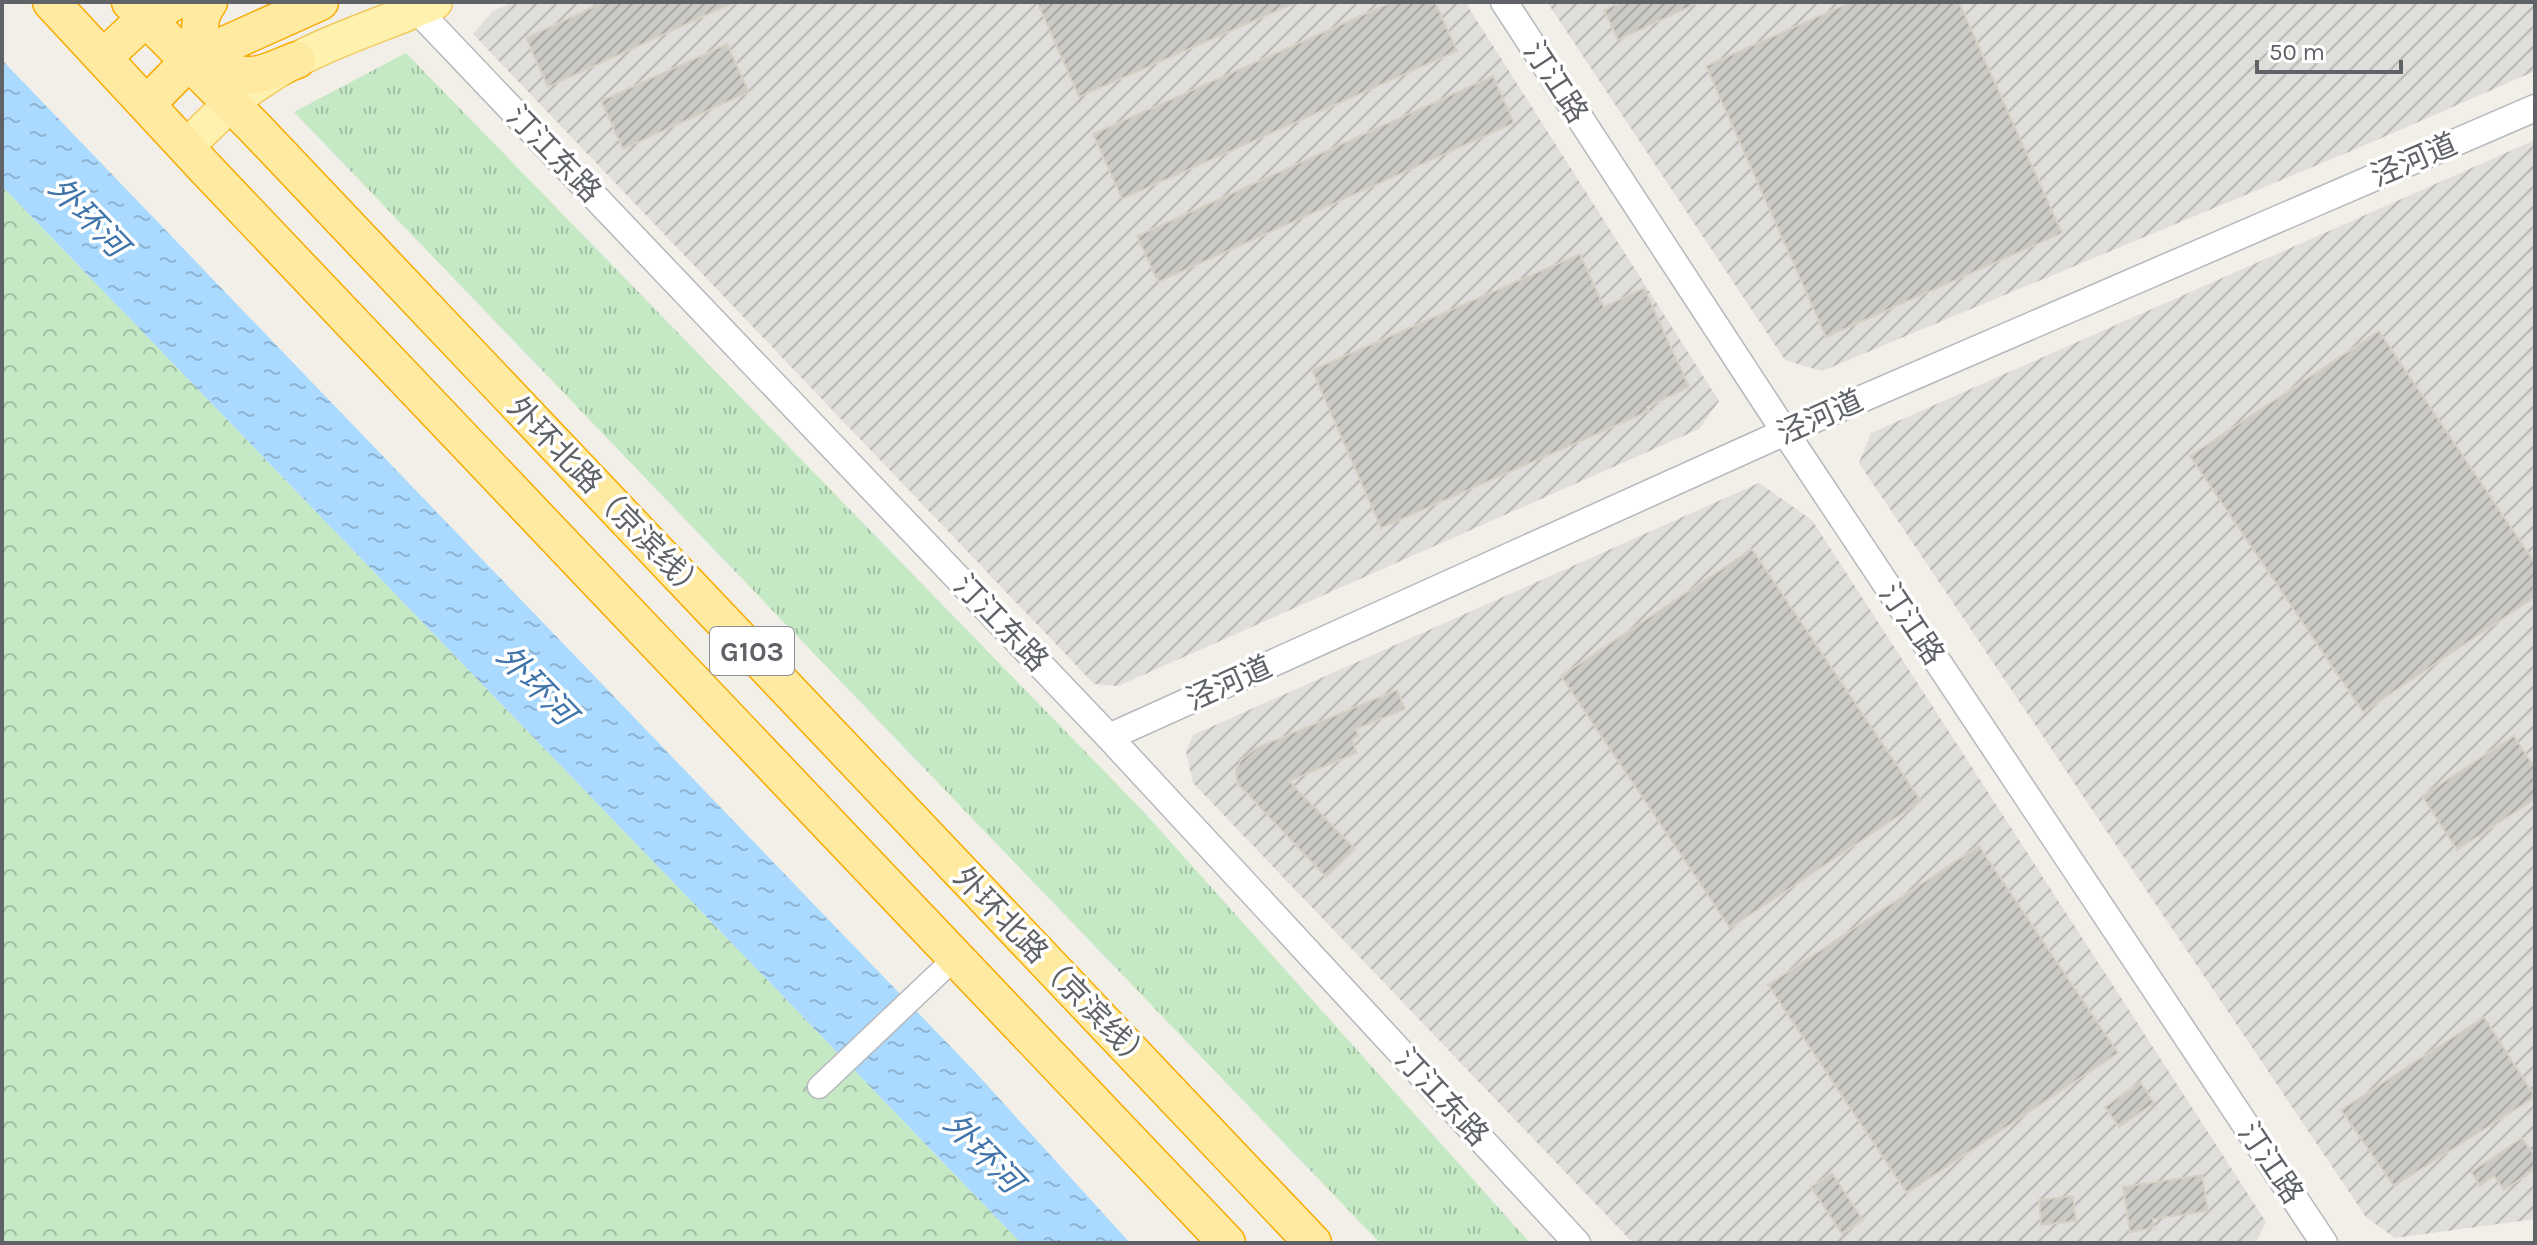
<svg xmlns="http://www.w3.org/2000/svg" width="2537" height="1245" viewBox="0 0 2537 1245" font-family="Karla,'Noto Sans SC',sans-serif">
<style>
.industrial{fill:url(#industrial-furrows)}
.grass{fill:url(#grass-tufts)}
.forest{fill:url(#forest-crowns)}
.water{fill:url(#water-ripples)}
.building{fill:url(#building-hatch);stroke:#d6d1c6;stroke-width:2}
.lines{fill:none;stroke-linecap:round;stroke-linejoin:round}
.minor-casing{stroke:#b5b8bc;stroke-width:25}
.tertiary-casing{stroke:#b5b8bc;stroke-width:29}
.primary-casing{stroke:#f2c960;stroke-width:37}
.trunk-casing{stroke:#f9ab00;stroke-width:39}
.minor{stroke:#fff;stroke-width:22}
.tertiary{stroke:#fff;stroke-width:26}
.primary{stroke:#fff2af;stroke-width:34}
.trunk{stroke:#feeaa1;stroke-width:36}
.labels{text-anchor:middle;dominant-baseline:central;stroke-width:7;stroke-linejoin:round;paint-order:stroke}
.shield{fill:#fff;stroke:#8f9295;stroke-width:2}
.shield-label{font-size:28px;font-weight:bold;fill:#5f6368}
.street-label{font-size:30px;fill:#5f6368;stroke:#fff}
.water-label{font-size:32px;font-style:italic;fill:#4174aa;stroke:#fff}
</style>
<defs>
<pattern id="industrial-furrows" width="10" height="10" patternUnits="userSpaceOnUse" patternTransform="scale(2)"><rect width="10" height="10" fill="#e0deda"/><path d="M-1 1l2-2M0 10L10 0M9 11l2-2" fill="none" stroke="#b9b8b5"/></pattern>
<pattern id="grass-tufts" width="24" height="20" patternUnits="userSpaceOnUse" patternTransform="scale(2)"><rect width="24" height="20" fill="#c5e8c5"/><path d="M3 7l-1-3M5 7V3M7 7l1-3M15 17l-1-3M17 17v-4M19 17l1-3" fill="none" stroke="#a3c0a4"/></pattern>
<pattern id="forest-crowns" width="20" height="18" patternUnits="userSpaceOnUse" patternTransform="scale(2)"><rect width="20" height="18" fill="#c5e8c5"/><path d="M2 6a3 3 0 1 1 6 0M12 15a3 3 0 1 1 6 0" fill="none" stroke="#a3c0a4"/></pattern>
<pattern id="water-ripples" width="26" height="14" patternUnits="userSpaceOnUse" patternTransform="scale(2)"><rect width="26" height="14" fill="#aadaff"/><path d="M2 4q2-2 4 0t4 0M15 11q2-2 4 0t4 0" fill="none" stroke="#8eb4d2"/></pattern>
<pattern id="building-hatch" width="6" height="6" patternUnits="userSpaceOnUse" patternTransform="scale(2)"><rect width="6" height="6" fill="#cccac5"/><path d="M-1 1l2-2M0 6l6-6M5 7l2-2" fill="none" stroke="#a9a8a4"/></pattern>
</defs>
<rect width="100%" height="100%" fill="#f1efe8"/>
<!-- industrial -->
<path class="industrial" d="M514 2H1465L1719 401 1699 429 1118 686 1094 684 473 34 493 11Z
M1547 2H2535V71L2363 146 1822 371 1785 360Z
M2535 140V1219L2395 1238 2366 1217 1859 463 1871 433Z
M1759 483 1812 520 2266 1222 2256 1243H1633L1193 783 1186 752 1193 735Z"/>
<!-- grass -->
<path class="grass" d="M406 53 1142 810 1530 1243H1380L294 112Z"/>
<!-- forest -->
<path class="forest" d="M2 186 1021 1243H2Z"/>
<!-- water -->
<path class="water" d="M2 60 976 1073 1130 1243H1021L2 186Z"/>
<!-- building -->
<path class="building" d="M604 2H735L548 87 526 38Z
M1037 2H1297L1079 97Z
M1392 2H1435L1457 51 1122 199 1093 134Z
M1621 2H1700L1618 40 1604 10Z
M1851 2H1959L2062 233 1826 337 1706 66Z
M727 44 749 92 623 149 601 101Z
M1493 76 1514 123 1158 282 1137 236Z
M1580 254 1604 307 1644 288 1689 387 1647 407 1649 411 1381 528 1312 370Z
M2379 331 2535 563V597L2363 712 2190 456Z
M1752 549 1921 801 1730 928 1561 676Z
M1397 690 1405 709 1356 729 1359 736 1352 740 1357 753 1289 781 1355 849 1326 877 1237 783 1236 770 1241 760 1256 748Z
M2514 736 2535 768V799L2457 850 2422 796Z
M1979 846 2118 1053 1907 1193 1768 985Z
M2484 1017 2535 1097 2394 1186 2341 1110Z
M2140 1082 2154 1103 2119 1127 2105 1107Z
M2522 1138 2535 1157V1169L2504 1190 2494 1176 2480 1186 2471 1172Z
M1832 1173 1863 1220 1842 1234 1811 1187Z
M2202 1175 2208 1211 2153 1219 2154 1228 2130 1232 2123 1187Z
M2073 1196 2076 1221 2041 1225 2039 1200Z"/>
<g class="lines">
<!-- minor casing -->
<g class="minor-casing">
<path id="minor" d="M819 1087 956 957"/>
</g>
<!-- tertiary casing -->
<g class="tertiary-casing">
<path id="tertiary" d="M1504 2 1785 432 2324 1243
M417 10 1109 737 1577 1243
M1109 737 1785 432 2535 108"/>
</g>
<!-- primary casing -->
<g class="primary-casing">
<path id="primary" d="M187 146C210 124 233 99 261 81 313 45 378 27 435 2"/>
</g>
<!-- trunk casing -->
<g class="trunk-casing">
<path id="trunk" d="M51 2 207 170 1227 1243
M130 2 255 128 1313 1243
M209 2C186 33 211 74 248 75 265 76 282 65 297 60
M104 57 146 18 174 2
M147 104 189 61 320 2"/>
</g>
<!-- minor -->
<use href="#minor" class="minor"/>
<!-- tertiary -->
<use href="#tertiary" class="tertiary"/>
<!-- primary -->
<use href="#primary" class="primary"/>
<!-- trunk -->
<use href="#trunk" class="trunk"/>
</g>
<g class="labels">
<!-- shield labels -->
<rect class="shield" x="710" y="627" width="84" height="48" rx="6"/>
<g class="shield-label">
<text x="752" y="651">G103</text>
</g>
<!-- street labels -->
<g class="street-label">
<text transform="translate(1556 82) rotate(57)">汀江路</text>
<text transform="translate(554 154) rotate(46)">汀江东路</text>
<text transform="translate(2414 160) rotate(-23)">泾河道</text>
<text transform="translate(1820 417) rotate(-24)">泾河道</text>
<text transform="translate(607 499) rotate(46)">外环北路（京滨线）</text>
<text transform="translate(1001 623) rotate(46)">汀江东路</text>
<text transform="translate(1912 624) rotate(56)">汀江路</text>
<text transform="translate(1229 683) rotate(-24)">泾河道</text>
<text transform="translate(1053 969) rotate(46)">外环北路（京滨线）</text>
<text transform="translate(1442 1097) rotate(47)">汀江东路</text>
<text transform="translate(2271 1163) rotate(56)">汀江路</text>
</g>
<!-- water labels -->
<g class="water-label">
<text transform="translate(88 217) rotate(46)">外环河</text>
<text transform="translate(536 685) rotate(46)">外环河</text>
<text transform="translate(983 1153) rotate(46)">外环河</text>
</g>
</g>
<!-- border -->
<rect width="2537" height="1245" fill="none" stroke="#5f6368" stroke-width="8"/>
<!-- scale -->
<path d="M2257 60v12h144v-12" fill="none" stroke="#5f6368" stroke-width="4"/>
<text x="2269" y="60" font-size="24" fill="#5f6368" stroke="#ffffff" stroke-width="6" paint-order="stroke">50 m</text>
</svg>
